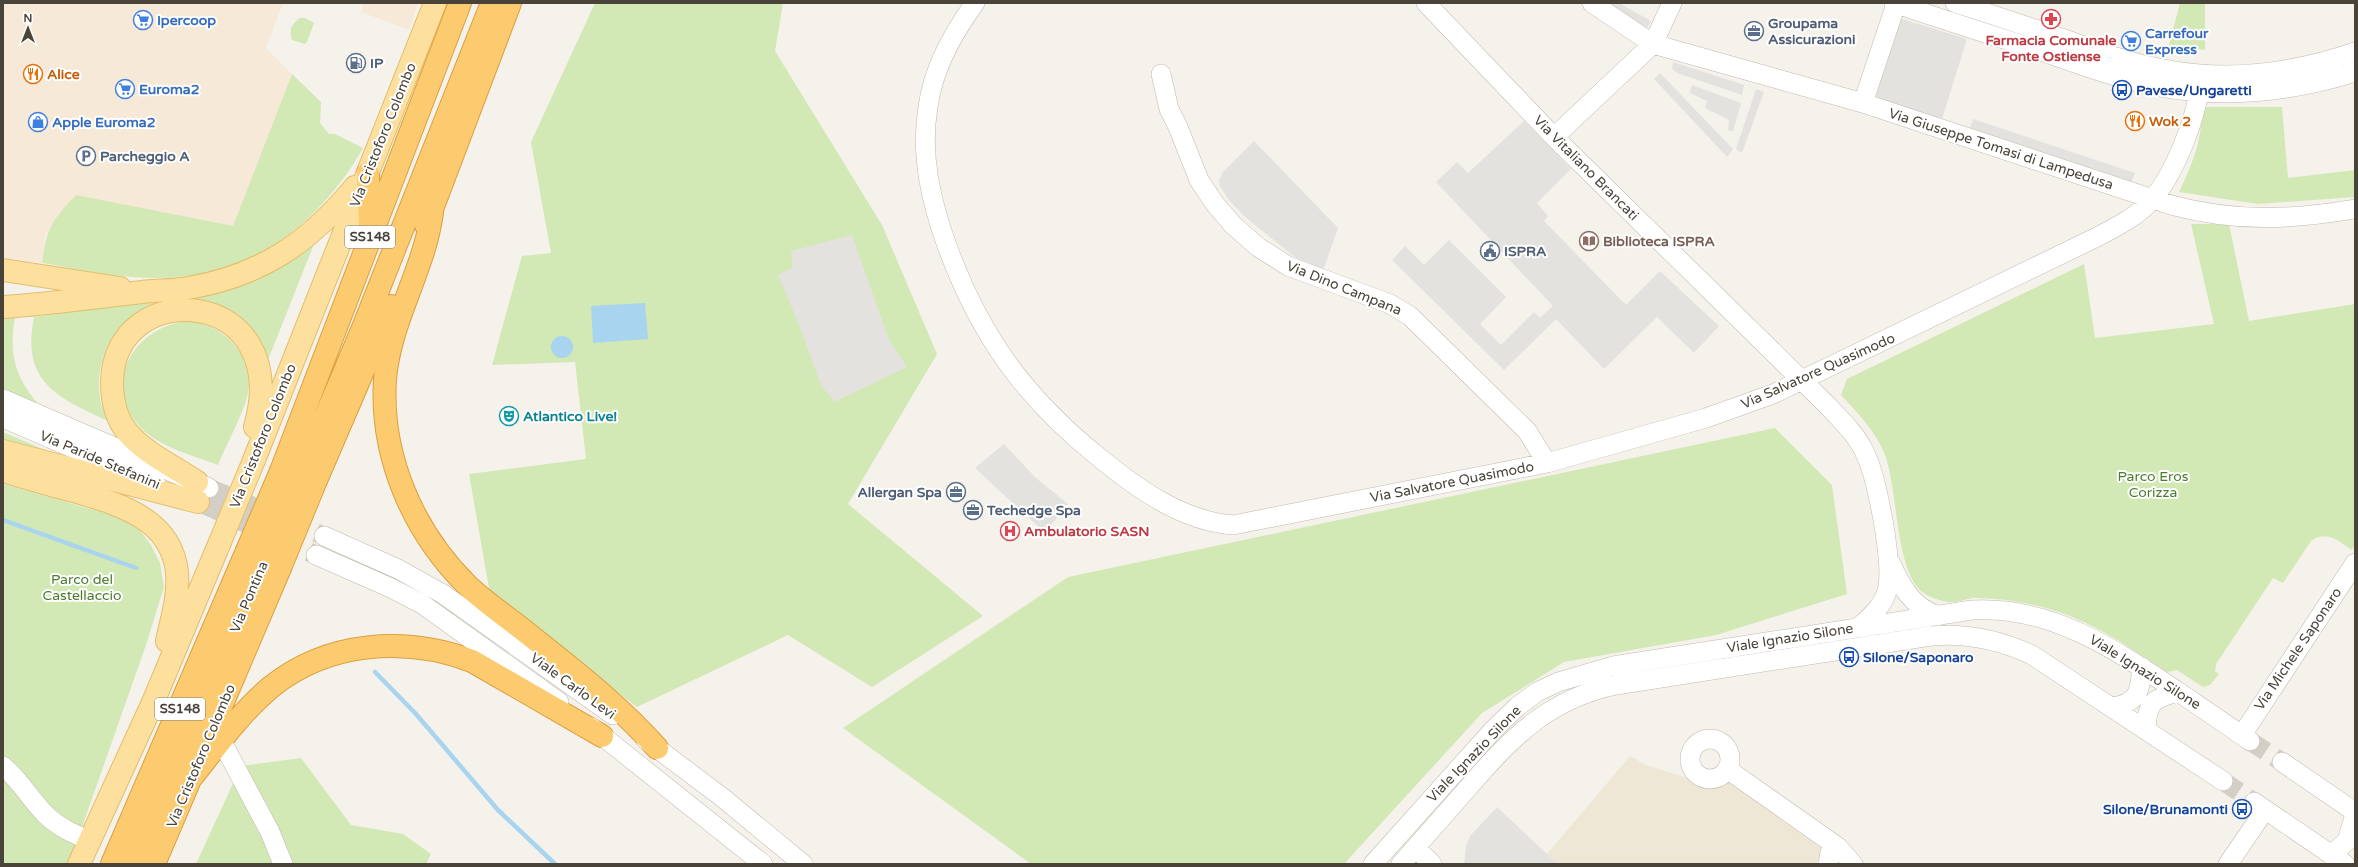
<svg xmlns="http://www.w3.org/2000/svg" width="2358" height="867" viewBox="0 0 2358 867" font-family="'Varela Round',sans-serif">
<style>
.commercial{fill:#f6e9d8}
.education{fill:#eee7d6}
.green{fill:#d2e8b5}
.parking{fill:#e4e2df}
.water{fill:#a9d4f0}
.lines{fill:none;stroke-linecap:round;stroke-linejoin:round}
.stream{stroke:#a9d4f0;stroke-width:4.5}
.minor-tunnel{stroke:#d3cfc7;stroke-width:19;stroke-dasharray:19 10;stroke-linecap:butt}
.minor-casing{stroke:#c1baae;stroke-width:20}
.major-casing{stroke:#e3bd6c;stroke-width:24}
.highway-casing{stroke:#dc9f3f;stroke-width:24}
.minor{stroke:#fff;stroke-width:19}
.major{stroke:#fde09d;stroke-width:22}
.highway{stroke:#fccb70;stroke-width:22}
.major-bridge-casing{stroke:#e3bd6c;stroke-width:24;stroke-linecap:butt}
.highway-bridge-casing{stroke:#dc9f3f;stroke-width:24;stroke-linecap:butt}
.major-bridge{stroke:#fde09d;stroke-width:22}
.highway-bridge{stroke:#fccb70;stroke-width:22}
.labels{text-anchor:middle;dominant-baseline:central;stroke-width:4;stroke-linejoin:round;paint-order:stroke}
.shield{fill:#fff;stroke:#807b74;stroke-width:1}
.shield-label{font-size:13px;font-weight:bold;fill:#4a4339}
.shop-label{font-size:14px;font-weight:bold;fill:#366cbe;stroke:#fff;text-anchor:start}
.service-label{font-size:14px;font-weight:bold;fill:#4e5e75;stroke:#fff;text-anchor:start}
.health-label{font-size:14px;font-weight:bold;fill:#be3a42;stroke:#fff}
.food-label{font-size:14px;font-weight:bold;fill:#c56008;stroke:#fff;text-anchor:start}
.transit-label{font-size:14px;font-weight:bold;fill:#164399;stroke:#fff;text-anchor:start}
.street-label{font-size:14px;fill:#4a4339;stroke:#fff}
.education-label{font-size:14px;font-weight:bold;fill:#785e54;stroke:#fff;text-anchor:start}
.culture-label{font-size:14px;font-weight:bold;fill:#0d838f;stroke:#fff;text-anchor:start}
.park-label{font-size:14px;fill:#4b7c2c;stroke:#fff}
</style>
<rect width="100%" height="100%" fill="#f5f2eb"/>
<!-- commercial -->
<path class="commercial" d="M3 3H283L266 48 292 74 233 227 76 195 59 213 45 237 42 263 3 258Z
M364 3H418L409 30 361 12Z"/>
<!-- education -->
<path class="education" d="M1630 756 1646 765 1697 781 1708 783 1728 778 1823 846 1817 864H1558L1547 854Z"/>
<!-- green -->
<path class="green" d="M595 3H783L775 51 882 225 937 354 848 504 983 616 872 687 788 635 637 707 490 594 469 474 586 459 575 362 492 365 522 256 551 253 531 142Z
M2180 3H2205V50L2169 45Z
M300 18H305L314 23 307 42 305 44 292 40C289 30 291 24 300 18Z
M292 74 321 102 320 123 329 134H335L363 148C318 227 247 279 153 278 117 278 79 269 42 263 46 229 52 220 76 195L233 226Z
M2202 107H2282L2288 178 2355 170V197L2258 204 2179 192C2193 163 2202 140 2202 107Z
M2191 224H2229L2249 321 2355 304V545L2352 550C2338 540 2326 530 2311 541L2283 583 2273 578 2216 664 2215 671 2219 674 2210 685 2203 687 2177 670 2167 672C2118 640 2078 611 2018 602 2003 599 1988 598 1973 598 1965 599 1956 603 1949 602 1941 601 1928 597 1921 591 1895 568 1898 490 1885 455 1876 431 1857 413 1841 395L1847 379 2084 264 2095 338 2214 324Z
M314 244 268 360C252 322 232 303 190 298L278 265Z
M162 300C153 304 141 308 134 314 103 339 88 383 108 421 56 397 21 382 34 317Z
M3 316H15C9 355 14 376 40 406L3 391Z
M189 321C224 325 254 355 248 392 246 409 225 447 218 465 192 455 158 447 139 426 100 383 135 325 189 321Z
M1775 428 1832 485 1847 594 1716 635 1564 662 1482 713 1344 864H1031L843 728 1068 577Z
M3 432 66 459 3 442Z
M3 484 133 521 151 545 160 563 164 587 146 645 69 864H3Z
M301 758 351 825 403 834 431 854 426 864H196L241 766Z"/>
<!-- parking -->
<path class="parking" d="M1599 3H1619L1651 21 1646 30Z
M1896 17 1967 39 1942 119 1871 97Z
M1673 62 1744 85 1742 95 1677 73 1672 69Z
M1660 73 1733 149 1727 157 1654 79Z
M1692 85 1741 103 1733 131 1728 130 1729 120 1705 108 1707 101 1690 93Z
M1756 89 1764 92 1742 153 1736 149Z
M1973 119 2135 173 2131 183 1970 128Z
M1524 121 1571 169 1537 203 1548 216 1544 221 1626 305 1660 271 1719 326 1694 353 1657 317 1604 369 1556 319 1504 370 1392 260 1405 246 1424 265 1449 240 1506 297 1480 324 1501 345 1534 312 1540 318 1553 306 1436 182 1457 162 1468 173Z
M1254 141 1338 228 1322 274 1301 262 1245 217 1228 199 1220 186 1219 180 1223 172Z
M852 235 889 340 907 367 834 402 821 385 798 322 778 275 793 267 791 251Z
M1004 444 1036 478 1068 504 1045 533 975 468Z
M1497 807 1547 854 1558 864H1464L1466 846 1470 836Z"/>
<!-- water -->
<path class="water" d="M645 303 648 339 593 343 591 306Z
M551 347a11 11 0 1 1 22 0a11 11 0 1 1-22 0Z"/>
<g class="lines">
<!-- stream -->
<path class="stream" d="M3 520 136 568
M375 672 416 714 498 810 555 864"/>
<!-- minor-tunnel -->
<path class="minor-tunnel" d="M209 488 324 536
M203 504 316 555
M2250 741 2282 762
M2223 781 2254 802"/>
<!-- minor casing -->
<g class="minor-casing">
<path id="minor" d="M975 3C953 33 933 69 928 107 920 155 931 201 947 246 981 338 1025 398 1101 459 1139 490 1183 521 1233 525L1547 463 1706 418 1773 394 2099 236C2116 227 2134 218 2148 204 2175 176 2199 113 2201 74
M1426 3 1554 137 1828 406C1841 420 1856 434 1864 451 1877 476 1894 564 1887 591 1883 606 1870 617 1859 627
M1592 3 1653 44 1863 103 2171 205C2235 222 2290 220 2355 209
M1894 3C1941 19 1988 34 2035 49 2076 63 2117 79 2160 87 2224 99 2293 92 2355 72
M1955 3C1994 15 2032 28 2070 41 2103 53 2136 65 2169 70 2231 81 2296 72 2355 52
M1161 74 1169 109 1178 127 1199 180 1215 204 1233 225 1258 247 1288 266 1390 304 1410 316 1527 431 1547 463
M1863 103 1896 4
M1554 137 1653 44 1672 3
M3 399 209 488
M3 418 156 484
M324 536 398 569 443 594 613 715
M316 555 391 588 422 604 559 702
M1890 562C1901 586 1911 606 1938 616
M2112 707C2139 703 2140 691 2142 667
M591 727 763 864
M2146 730C2147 703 2152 699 2177 692
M2242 735 2355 563
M1690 759a20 20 0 1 1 40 0a20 20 0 1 1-40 0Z
M221 740 270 832 283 864
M646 740 723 798 803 864
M2282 762 2355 812
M3 766C20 780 30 799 45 814 58 827 74 834 90 841
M1727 769 1838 847 1853 864
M2254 802 2345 864
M1416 848 1432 864
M2331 855 2347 841 2355 814
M1373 864 1493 730 1518 706 1537 692 1558 682 1613 666 1972 610C2050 605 2116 650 2177 691 2202 708 2226 724 2250 741
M1401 864C1423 839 1445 814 1467 789 1511 738 1548 699 1616 685L1931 636C1966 633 2000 640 2032 655L2223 781
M1828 864 1832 843
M2228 864 2265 810"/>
</g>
<!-- major casing -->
<g class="major-casing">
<path id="major" d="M3 270 120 288
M3 307C50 304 96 297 142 292 157 290 173 291 188 288 260 276 309 243 355 187
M3 451 198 502
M254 460 435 3
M3 471C27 478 50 485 74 491 118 504 171 518 177 572 179 596 172 618 167 641
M197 482C175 467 145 453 128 433 116 419 112 400 112 382 114 274 295 286 255 427
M79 864 154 700 220 542"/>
</g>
<!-- highway casing -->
<g class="highway-casing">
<path id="highway" d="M368 173 370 227
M432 212C425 269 390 320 385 379 380 456 413 532 468 586 486 603 507 617 527 633 572 669 618 704 657 748
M426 225 510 3
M281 471 460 3
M299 479 363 328 492 3
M314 485 391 306
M191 778C216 747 240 713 271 687 328 641 406 636 472 661L602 736
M112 864 246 553
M131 864 178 763 264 561
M154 864 280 568"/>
</g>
<!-- minor -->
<use href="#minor" class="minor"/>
<!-- major -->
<use href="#major" class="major"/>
<!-- highway -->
<use href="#highway" class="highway"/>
<!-- major-bridge casing -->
<g class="major-bridge-casing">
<path id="major-bridge" d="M220 542 254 460"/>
</g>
<!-- highway-bridge casing -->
<g class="highway-bridge-casing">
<path id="highway-bridge" d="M246 553 281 471
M264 561 299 479
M280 568 314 485"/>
</g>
<!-- major-bridge -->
<use href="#major-bridge" class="major-bridge"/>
<!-- highway-bridge -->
<use href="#highway-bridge" class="highway-bridge"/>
</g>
<!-- icons -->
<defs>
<g id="pharmacy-ring" transform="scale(1)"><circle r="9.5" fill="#fff" stroke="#e0444e" stroke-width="1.5"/><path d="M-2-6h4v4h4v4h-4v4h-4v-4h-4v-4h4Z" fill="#e0444e"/></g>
<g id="supermarket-ring" transform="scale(1)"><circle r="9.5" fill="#fff" stroke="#3f7fe0" stroke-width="1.5"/><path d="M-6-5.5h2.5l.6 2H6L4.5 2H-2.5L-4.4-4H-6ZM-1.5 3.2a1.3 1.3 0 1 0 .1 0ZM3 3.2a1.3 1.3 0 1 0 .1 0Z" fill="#3f7fe0"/></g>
<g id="office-ring" transform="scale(1)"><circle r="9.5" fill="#fff" stroke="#5c6f8a" stroke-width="1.5"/><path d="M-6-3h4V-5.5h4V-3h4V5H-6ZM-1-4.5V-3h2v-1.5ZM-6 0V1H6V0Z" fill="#5c6f8a"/></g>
<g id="fuel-ring" transform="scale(1)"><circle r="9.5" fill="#fff" stroke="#5c6f8a" stroke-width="1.5"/><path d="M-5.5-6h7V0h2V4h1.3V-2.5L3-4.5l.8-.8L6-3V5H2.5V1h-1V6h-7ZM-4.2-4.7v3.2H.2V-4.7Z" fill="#5c6f8a"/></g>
<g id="restaurant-ring" transform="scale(1)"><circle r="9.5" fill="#fff" stroke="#e8710a" stroke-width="1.5"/><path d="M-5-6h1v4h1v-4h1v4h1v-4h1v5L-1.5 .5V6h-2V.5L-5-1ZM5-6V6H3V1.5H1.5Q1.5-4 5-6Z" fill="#e8710a"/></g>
<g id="bus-ring" transform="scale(1)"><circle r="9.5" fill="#fff" stroke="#1a4fb4" stroke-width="1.5"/><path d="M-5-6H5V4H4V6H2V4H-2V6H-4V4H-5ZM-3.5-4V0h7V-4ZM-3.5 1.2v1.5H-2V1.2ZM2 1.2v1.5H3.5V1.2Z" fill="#1a4fb4"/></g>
<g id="shop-ring" transform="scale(1)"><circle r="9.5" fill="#fff" stroke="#3f7fe0" stroke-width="1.5"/><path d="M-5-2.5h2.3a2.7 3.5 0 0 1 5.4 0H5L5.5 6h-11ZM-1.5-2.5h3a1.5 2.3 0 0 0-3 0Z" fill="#3f7fe0"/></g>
<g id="parking-ring" transform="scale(1)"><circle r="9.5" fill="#fff" stroke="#5c6f8a" stroke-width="1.5"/><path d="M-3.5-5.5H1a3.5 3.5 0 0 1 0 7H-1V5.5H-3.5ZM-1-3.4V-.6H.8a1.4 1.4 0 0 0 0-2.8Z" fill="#5c6f8a"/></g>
<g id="library-ring" transform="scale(1)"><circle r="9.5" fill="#fff" stroke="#8d6e63" stroke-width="1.5"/><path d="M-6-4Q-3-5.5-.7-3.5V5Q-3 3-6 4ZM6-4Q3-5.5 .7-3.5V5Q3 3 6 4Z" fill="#8d6e63"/></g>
<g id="civic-ring" transform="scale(1)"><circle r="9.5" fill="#fff" stroke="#5c6f8a" stroke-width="1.5"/><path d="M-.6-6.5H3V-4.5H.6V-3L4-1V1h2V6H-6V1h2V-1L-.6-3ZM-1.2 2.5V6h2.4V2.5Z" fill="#5c6f8a"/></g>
<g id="theatre-ring" transform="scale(1)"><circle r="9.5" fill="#fff" stroke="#0f9aa8" stroke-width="1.5"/><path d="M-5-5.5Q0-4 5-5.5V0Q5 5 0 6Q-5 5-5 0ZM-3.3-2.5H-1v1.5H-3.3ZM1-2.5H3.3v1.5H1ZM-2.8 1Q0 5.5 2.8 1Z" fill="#0f9aa8"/></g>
<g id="hospital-ring" transform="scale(1)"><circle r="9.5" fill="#fff" stroke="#e0444e" stroke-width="1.5"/><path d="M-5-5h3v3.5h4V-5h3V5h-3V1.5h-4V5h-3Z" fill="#e0444e"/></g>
</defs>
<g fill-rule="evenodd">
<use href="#pharmacy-ring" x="2051" y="19"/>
<use href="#supermarket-ring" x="143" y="20"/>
<use href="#office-ring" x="1754" y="31"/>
<use href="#supermarket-ring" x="2131" y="41"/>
<use href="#fuel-ring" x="356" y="63"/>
<use href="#restaurant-ring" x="33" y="74"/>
<use href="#supermarket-ring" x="125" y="89"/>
<use href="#bus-ring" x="2122" y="90"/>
<use href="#restaurant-ring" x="2135" y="121"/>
<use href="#shop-ring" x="38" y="122"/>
<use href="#parking-ring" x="86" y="156"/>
<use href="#library-ring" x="1589" y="241"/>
<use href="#civic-ring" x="1490" y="251"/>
<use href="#theatre-ring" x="509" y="416"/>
<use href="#office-ring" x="956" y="492"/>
<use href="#office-ring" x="973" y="510"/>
<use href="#hospital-ring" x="1010" y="531"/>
<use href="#bus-ring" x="1849" y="657"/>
<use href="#bus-ring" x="2242" y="809"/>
</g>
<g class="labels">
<!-- shield labels -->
<g class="shield">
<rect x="345" y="226" width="50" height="22" rx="3"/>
<rect x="155" y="698" width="50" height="22" rx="3"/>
</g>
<g class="shield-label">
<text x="370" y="237">SS148</text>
<text x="180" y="709">SS148</text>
</g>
<!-- shop labels -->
<g class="shop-label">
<text x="157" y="20">Ipercoop</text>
<text x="2145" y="33">Carrefour<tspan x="2145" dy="16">Express</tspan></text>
<text x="139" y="89">Euroma2</text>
<text x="52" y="122">Apple Euroma2</text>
</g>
<!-- service labels -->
<g class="service-label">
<text x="1768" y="23">Groupama<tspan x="1768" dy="16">Assicurazioni</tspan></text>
<text x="370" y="63">IP</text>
<text x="100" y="156">Parcheggio A</text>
<text x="1504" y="251">ISPRA</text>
<text x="942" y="492" text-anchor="end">Allergan Spa</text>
<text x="987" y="510">Techedge Spa</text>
</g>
<!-- health labels -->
<g class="health-label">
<text x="2051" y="40">Farmacia Comunale<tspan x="2051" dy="16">Fonte Ostiense</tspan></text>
<text x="1024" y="531" text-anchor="start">Ambulatorio SASN</text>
</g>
<!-- food labels -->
<g class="food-label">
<text x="47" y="74">Alice</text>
<text x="2149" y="121">Wok 2</text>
</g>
<!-- transit labels -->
<g class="transit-label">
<text x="2136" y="90">Pavese/Ungaretti</text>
<text x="1863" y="657">Silone/Saponaro</text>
<text x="2228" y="809" text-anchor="end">Silone/Brunamonti</text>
</g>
<!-- street labels -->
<g class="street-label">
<text transform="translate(383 135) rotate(-68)">Via Cristoforo Colombo</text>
<text transform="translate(2001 149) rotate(18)">Via Giuseppe Tomasi di Lampedusa</text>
<text transform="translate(1586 168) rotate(45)">Via Vitaliano Brancati</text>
<text transform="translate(1344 288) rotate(22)">Via Dino Campana</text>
<text transform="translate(1818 371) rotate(-24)">Via Salvatore Quasimodo</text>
<text transform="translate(263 436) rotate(-68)">Via Cristoforo Colombo</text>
<text transform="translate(100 460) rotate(23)">Via Paride Stefanini</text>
<text transform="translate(1452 482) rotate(-11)">Via Salvatore Quasimodo</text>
<text transform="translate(249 597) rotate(-67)">Via Pontina</text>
<text transform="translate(1790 638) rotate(-9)">Viale Ignazio Silone</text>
<text transform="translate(2298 649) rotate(-56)">Via Michele Saponaro</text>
<text transform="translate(2145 672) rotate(32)">Viale Ignazio Silone</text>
<text transform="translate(573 686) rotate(36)">Viale Carlo Levi</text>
<text transform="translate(1474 754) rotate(-46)">Viale Ignazio Silone</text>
<text transform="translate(201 756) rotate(-67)">Via Cristoforo Colombo</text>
</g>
<!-- education labels -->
<g class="education-label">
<text x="1603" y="241">Biblioteca ISPRA</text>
</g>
<!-- culture labels -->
<g class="culture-label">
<text x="523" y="416">Atlantico Live!</text>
</g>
<!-- park labels -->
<g class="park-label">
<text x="2153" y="476">Parco Eros<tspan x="2153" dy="16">Corizza</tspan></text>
<text x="82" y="579">Parco del<tspan x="82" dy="16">Castellaccio</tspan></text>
</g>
</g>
<!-- border -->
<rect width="2358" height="867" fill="none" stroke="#4a4339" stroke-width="8"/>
<!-- north arrow -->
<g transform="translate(28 28)" stroke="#ffffff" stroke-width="3" paint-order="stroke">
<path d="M0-3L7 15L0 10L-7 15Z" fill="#4a4339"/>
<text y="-6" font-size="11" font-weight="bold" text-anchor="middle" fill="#4a4339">N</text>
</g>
</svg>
